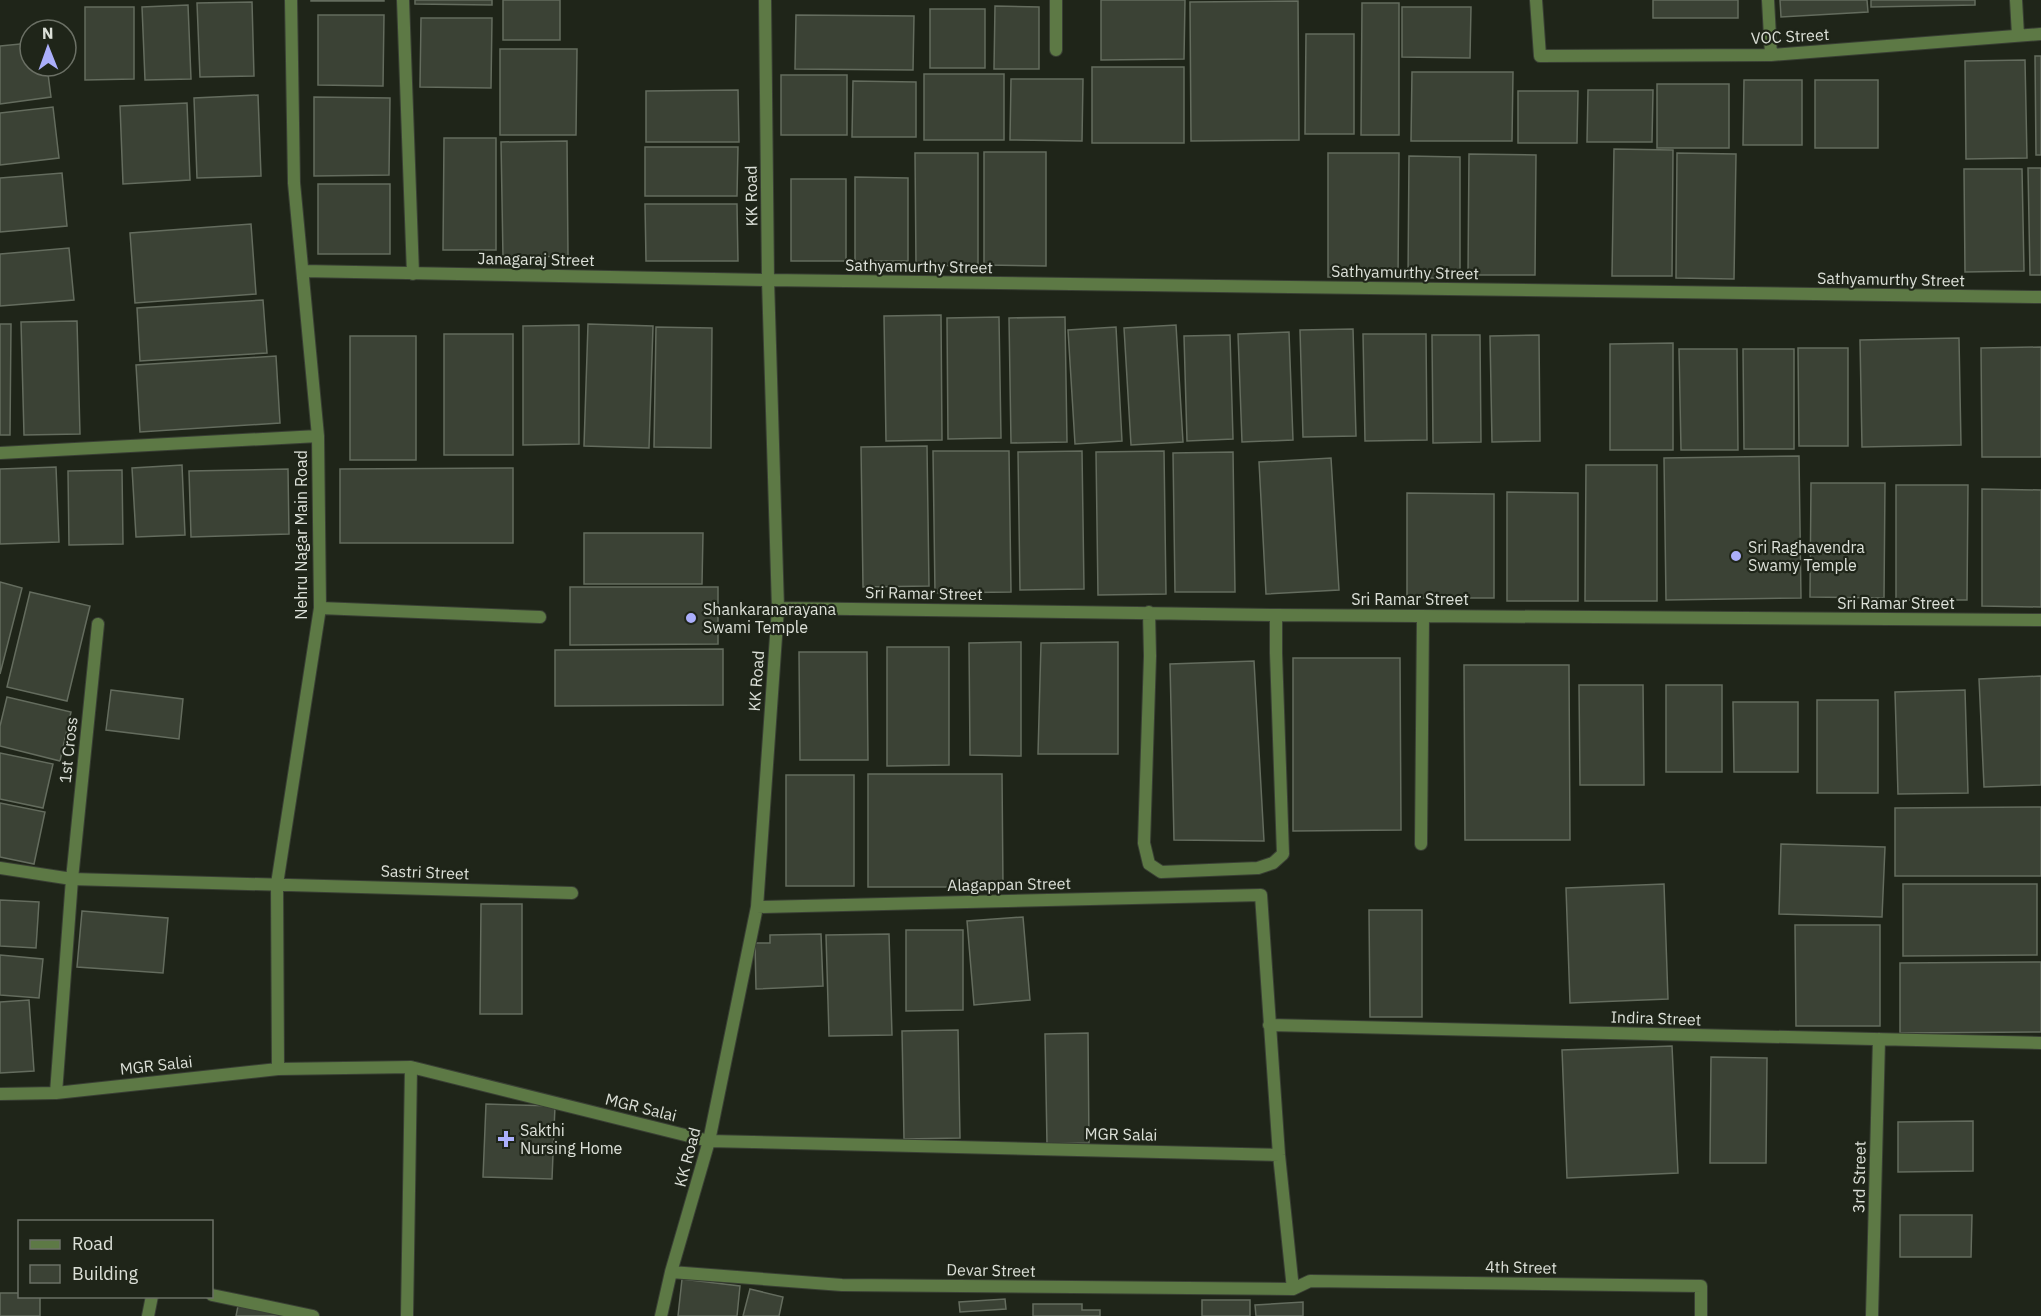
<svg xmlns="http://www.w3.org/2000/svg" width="2041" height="1316" viewBox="0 0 2041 1316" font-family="'IBM Plex Sans',sans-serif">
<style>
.building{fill:#3b4235;stroke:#646c5e;stroke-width:1.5}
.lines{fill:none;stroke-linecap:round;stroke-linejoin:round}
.minor-casing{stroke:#393f34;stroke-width:14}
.minor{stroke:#5d7945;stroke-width:12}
.poi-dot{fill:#abaffb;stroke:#1f2519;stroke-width:2}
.labels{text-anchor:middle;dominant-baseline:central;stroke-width:4.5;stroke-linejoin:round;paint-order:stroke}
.street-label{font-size:16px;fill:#dce0d8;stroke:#1f2519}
.poi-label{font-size:16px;fill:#dce0d8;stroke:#1f2519;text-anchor:start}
</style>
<rect width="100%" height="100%" fill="#1f2519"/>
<!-- building -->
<path class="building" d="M311 0H384V1H311Z
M415 0H492V5L415 4Z
M503 0H560V40H503Z
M1101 0H1185L1184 59 1101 60Z
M1653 0H1738V18H1653Z
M1780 0H1867L1868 12 1781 17Z
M1871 0H1975V5L1871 7Z
M1298 1 1299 140 1191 141 1190 2Z
M252 2 254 76 200 77 197 3Z
M1362 3H1399V135H1361Z
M188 5 191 79 145 80 142 7Z
M995 6 1039 7V69H994Z
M85 7H134V79L85 80Z
M1402 7H1471L1470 58 1402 57Z
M930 9H985V68H930Z
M318 15H384L383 86 318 85Z
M796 15 914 16 913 70 795 69Z
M421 18H492L491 88 420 87Z
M1306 34H1354V134H1305Z
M30 43V66H47L51 97 0 104V46Z
M500 49H577L576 135H500Z
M2035 56H2041V155H2036Z
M2025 60 2027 158 1966 159 1965 61Z
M1092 67H1184V143H1092Z
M1412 72H1513L1512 141H1411Z
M924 74H1004V140H924Z
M781 75H847V135H781Z
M1011 79H1083L1082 141 1010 140Z
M1744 80H1802V145H1743Z
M1815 80H1878V148H1815Z
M853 81 916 82V137H852Z
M1657 84H1729V148H1657Z
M738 90 739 142H646V91Z
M1588 90H1653L1652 142H1587Z
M1518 91H1578L1577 143H1518Z
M258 95 261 176 197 178 194 98Z
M314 97 390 98 389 175 314 176Z
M187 103 190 180 123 184 120 106Z
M53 107 59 158 0 165V113Z
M444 138H496V250H443Z
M567 141 568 256 503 258 501 142Z
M645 147H738L737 196H645Z
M1614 149 1673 150 1672 276H1612Z
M984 152H1046V266L984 265Z
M915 153H978V266L916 265Z
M1328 153H1399L1398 278 1328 277Z
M1677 153 1736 154 1734 279 1676 278Z
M1469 154 1536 155 1535 275H1468Z
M1409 156 1460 157V278H1408Z
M2028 168H2041V275H2030Z
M1964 169H2022L2024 271 1965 272Z
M62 173 67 226 0 232V178Z
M855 177 908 178V261H855Z
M791 179H846V261H791Z
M318 184H390V254H318Z
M645 204H737L738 261H646Z
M251 224 256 294 135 303 130 233Z
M69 248 74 300 0 306V254Z
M263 300 267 353 140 361 137 308Z
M941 315 942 440 886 441 884 316Z
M999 317 1001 438 948 439 947 318Z
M1065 317 1067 442 1011 443 1009 318Z
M77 321 80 434 24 435 21 322Z
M0 324H11L10 435H0Z
M588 324 653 326 649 448 584 446Z
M579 325V444L523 445V326Z
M1176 325 1183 442 1131 445 1124 328Z
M656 327 712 328 711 448 654 447Z
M1116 327 1122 441 1075 444 1068 330Z
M1353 329 1356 436 1303 437 1300 330Z
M1289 332 1293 440 1242 442 1238 334Z
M444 334H513V455H444Z
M1363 334H1426L1427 440 1365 441Z
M1230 335 1233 439 1187 441 1184 336Z
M1432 335H1480L1481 442 1433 443Z
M1539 335 1540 441 1492 442 1490 336Z
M350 336H416V460H350Z
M1959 338 1961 445 1862 447 1860 340Z
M1673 343V450H1610V344Z
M2041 347V457H1982L1981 348Z
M1798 348H1848V446H1799Z
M1679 349H1737L1738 450H1681Z
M1743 349H1794V449H1744Z
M276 356 280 423 140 432 136 365Z
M927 446 929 586 863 587 861 447Z
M933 451H1009L1011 592 935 593Z
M1082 451 1084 589 1020 590 1018 452Z
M1164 451 1166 594 1098 595 1096 452Z
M1233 452 1235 592H1175L1173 453Z
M1799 456 1801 598 1666 600 1664 458Z
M1331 458 1339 590 1266 594 1259 462Z
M182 465 185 535 136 537 132 468Z
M1586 465H1657V601H1585Z
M56 467 59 542 0 544V469Z
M513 468V543H340V469Z
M288 469 289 534 191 537 189 471Z
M122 470 123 544 69 545 68 471Z
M1811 483H1885L1884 598 1810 597Z
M1896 485H1968L1967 600H1896Z
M1982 489 2041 490V607L1982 606Z
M1507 492 1578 493V601H1507Z
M1407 493 1494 494V598H1407Z
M584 533H703L702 584H584Z
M0 582 22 588 0 674Z
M570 587H718V644L570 645Z
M30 592 90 606 67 701 7 687Z
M1021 642V756L970 755 969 643Z
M1118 642V754H1038L1041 643Z
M887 647H949V765L887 766Z
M723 649V705L555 706V650Z
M799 652H867L868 760H800Z
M1293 658H1400L1401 830 1293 831Z
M1254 661 1264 841 1174 840 1170 664Z
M1464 665H1569L1570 840H1465Z
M2041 676V785L1984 787 1979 679Z
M1579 685H1643L1644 785H1580Z
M1666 685H1722V772H1666Z
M111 690 183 699 179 739 106 730Z
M1965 690 1968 793 1898 794 1895 692Z
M7 697 71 712 60 761 0 746V726Z
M1817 700H1878V793H1817Z
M1733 702H1798V772H1734Z
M0 753 53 764 43 808 0 799Z
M868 774H1002L1003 887H868Z
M786 775H854V886H786Z
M0 803 45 812 34 864 0 857Z
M2041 807V876H1895V808Z
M1781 844 1885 847 1882 917 1779 914Z
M1664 884 1668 999 1570 1003 1566 888Z
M1903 884H2037V955L1903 956Z
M0 900 39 902 36 948 0 946Z
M481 904H522V1014H480Z
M1369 910H1422V1017H1370Z
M82 911 168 918 163 973 77 967Z
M1023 917 1030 1000 974 1005 967 921Z
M1795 925H1880V1026H1796Z
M906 930H963V1010L906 1011Z
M821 934 823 986 756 989 755 943H770V935Z
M889 934 892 1035 829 1036 826 935Z
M0 955 43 959 39 998 0 995Z
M2041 962V1032L1900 1033V963Z
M29 1000 34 1071 0 1073V1002Z
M958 1030 960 1138 904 1139 902 1031Z
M1088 1033 1089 1143 1047 1144 1045 1034Z
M1672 1046 1678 1173 1567 1178 1562 1050Z
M1711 1057 1767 1058 1766 1163H1710Z
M486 1104 555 1106 552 1179 483 1177Z
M1973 1121V1171L1898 1172V1122Z
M1900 1215H1972L1971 1257H1900Z
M682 1279 740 1286 737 1316H678Z
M750 1289 783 1297 779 1316H743Z
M0 1293H20V1296H40V1316H0Z
M1005 1299 1006 1309 960 1312 959 1302Z
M1202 1300H1250V1316H1202Z
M1303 1302V1316H1256L1255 1305Z
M1033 1304H1082V1310H1100V1316H1033Z
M238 1306 289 1316H236Z"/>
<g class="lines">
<!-- minor casing -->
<g class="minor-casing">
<path id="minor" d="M403 0 413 274
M1056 0V50
M1536 0 1540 56 1771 55 2041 34
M1768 0 1771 55
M2016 0 2018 35
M303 271 768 280 2041 297
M0 453 318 436
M320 608 540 617
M778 608 1276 615 2041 620
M1149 612 1150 656 1144 843 1149 864 1161 872 1258 868 1273 863 1283 854 1276 653V615
M1421 844 1423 616
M0 868 72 879 572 893
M757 907 1261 895 1279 1155 1293 1289
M1269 1025 2041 1043
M278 1069 277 884 320 608 318 436 294 183 291 0
M56 1093 72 879 98 624
M0 1094 56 1093 278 1069 411 1067 709 1141 1279 1155
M671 1272 842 1285 1293 1289 1310 1281 1701 1286V1316
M212 1295 313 1316
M148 1316 152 1296
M407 1316 411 1067
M661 1316 671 1272 709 1141 757 907 778 608 768 280 765 0
M1872 1316 1879 1039"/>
</g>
<!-- minor -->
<use href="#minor" class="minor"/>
</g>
<!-- markers -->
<g class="poi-dot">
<circle cx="1736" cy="556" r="6"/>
<circle cx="691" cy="618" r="6"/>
<path d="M503 1130h6v6h6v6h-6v6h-6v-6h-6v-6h6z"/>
</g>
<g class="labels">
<!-- street labels -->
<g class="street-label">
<text transform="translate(1790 36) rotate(-3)">VOC Street</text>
<text transform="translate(751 196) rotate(-91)">KK Road</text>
<text transform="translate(536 259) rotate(1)">Janagaraj Street</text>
<text transform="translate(919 266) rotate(1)">Sathyamurthy Street</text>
<text transform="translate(1405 272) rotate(1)">Sathyamurthy Street</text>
<text transform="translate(1891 279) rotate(1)">Sathyamurthy Street</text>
<text transform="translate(301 535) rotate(-90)">Nehru Nagar Main Road</text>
<text transform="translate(924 593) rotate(1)">Sri Ramar Street</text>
<text x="1410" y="599">Sri Ramar Street</text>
<text x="1896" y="603">Sri Ramar Street</text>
<text transform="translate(756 681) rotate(-86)">KK Road</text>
<text transform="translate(68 750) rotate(-84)">1st Cross</text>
<text transform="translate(425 872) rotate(2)">Sastri Street</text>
<text transform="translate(1009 884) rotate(-1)">Alagappan Street</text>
<text transform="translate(1656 1018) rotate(2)">Indira Street</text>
<text transform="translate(156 1065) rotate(-6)">MGR Salai</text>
<text transform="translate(641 1107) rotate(14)">MGR Salai</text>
<text transform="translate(1121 1134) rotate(1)">MGR Salai</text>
<text transform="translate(687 1157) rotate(-75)">KK Road</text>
<text transform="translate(1859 1177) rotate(-89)">3rd Street</text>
<text transform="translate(1521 1267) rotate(1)">4th Street</text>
<text transform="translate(991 1270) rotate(1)">Devar Street</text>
</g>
<!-- poi labels -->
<g class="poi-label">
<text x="1748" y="547">Sri Raghavendra<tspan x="1748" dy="18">Swamy Temple</tspan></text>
<text x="703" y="609">Shankaranarayana<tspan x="703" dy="18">Swami Temple</tspan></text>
<text x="520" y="1130">Sakthi<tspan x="520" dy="18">Nursing Home</tspan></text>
</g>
</g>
<!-- legend -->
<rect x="18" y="1220" width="195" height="78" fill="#1f2519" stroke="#6b7065" stroke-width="1.5"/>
<rect x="30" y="1240" width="30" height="9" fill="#5d7945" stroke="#6b7065" stroke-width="1.5"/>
<text x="72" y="1250" font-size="18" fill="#dce0d8">Road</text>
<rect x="30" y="1265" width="30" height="18" fill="#3b4235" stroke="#6b7065" stroke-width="1.5"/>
<text x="72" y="1280" font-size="18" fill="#dce0d8">Building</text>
<!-- north arrow -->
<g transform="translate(48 48) rotate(359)"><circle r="28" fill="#1f2519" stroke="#6b7065" stroke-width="1.5"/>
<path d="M0-4.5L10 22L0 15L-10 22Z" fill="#abaffb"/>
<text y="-9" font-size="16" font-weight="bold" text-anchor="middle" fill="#dce0d8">N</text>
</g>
</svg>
